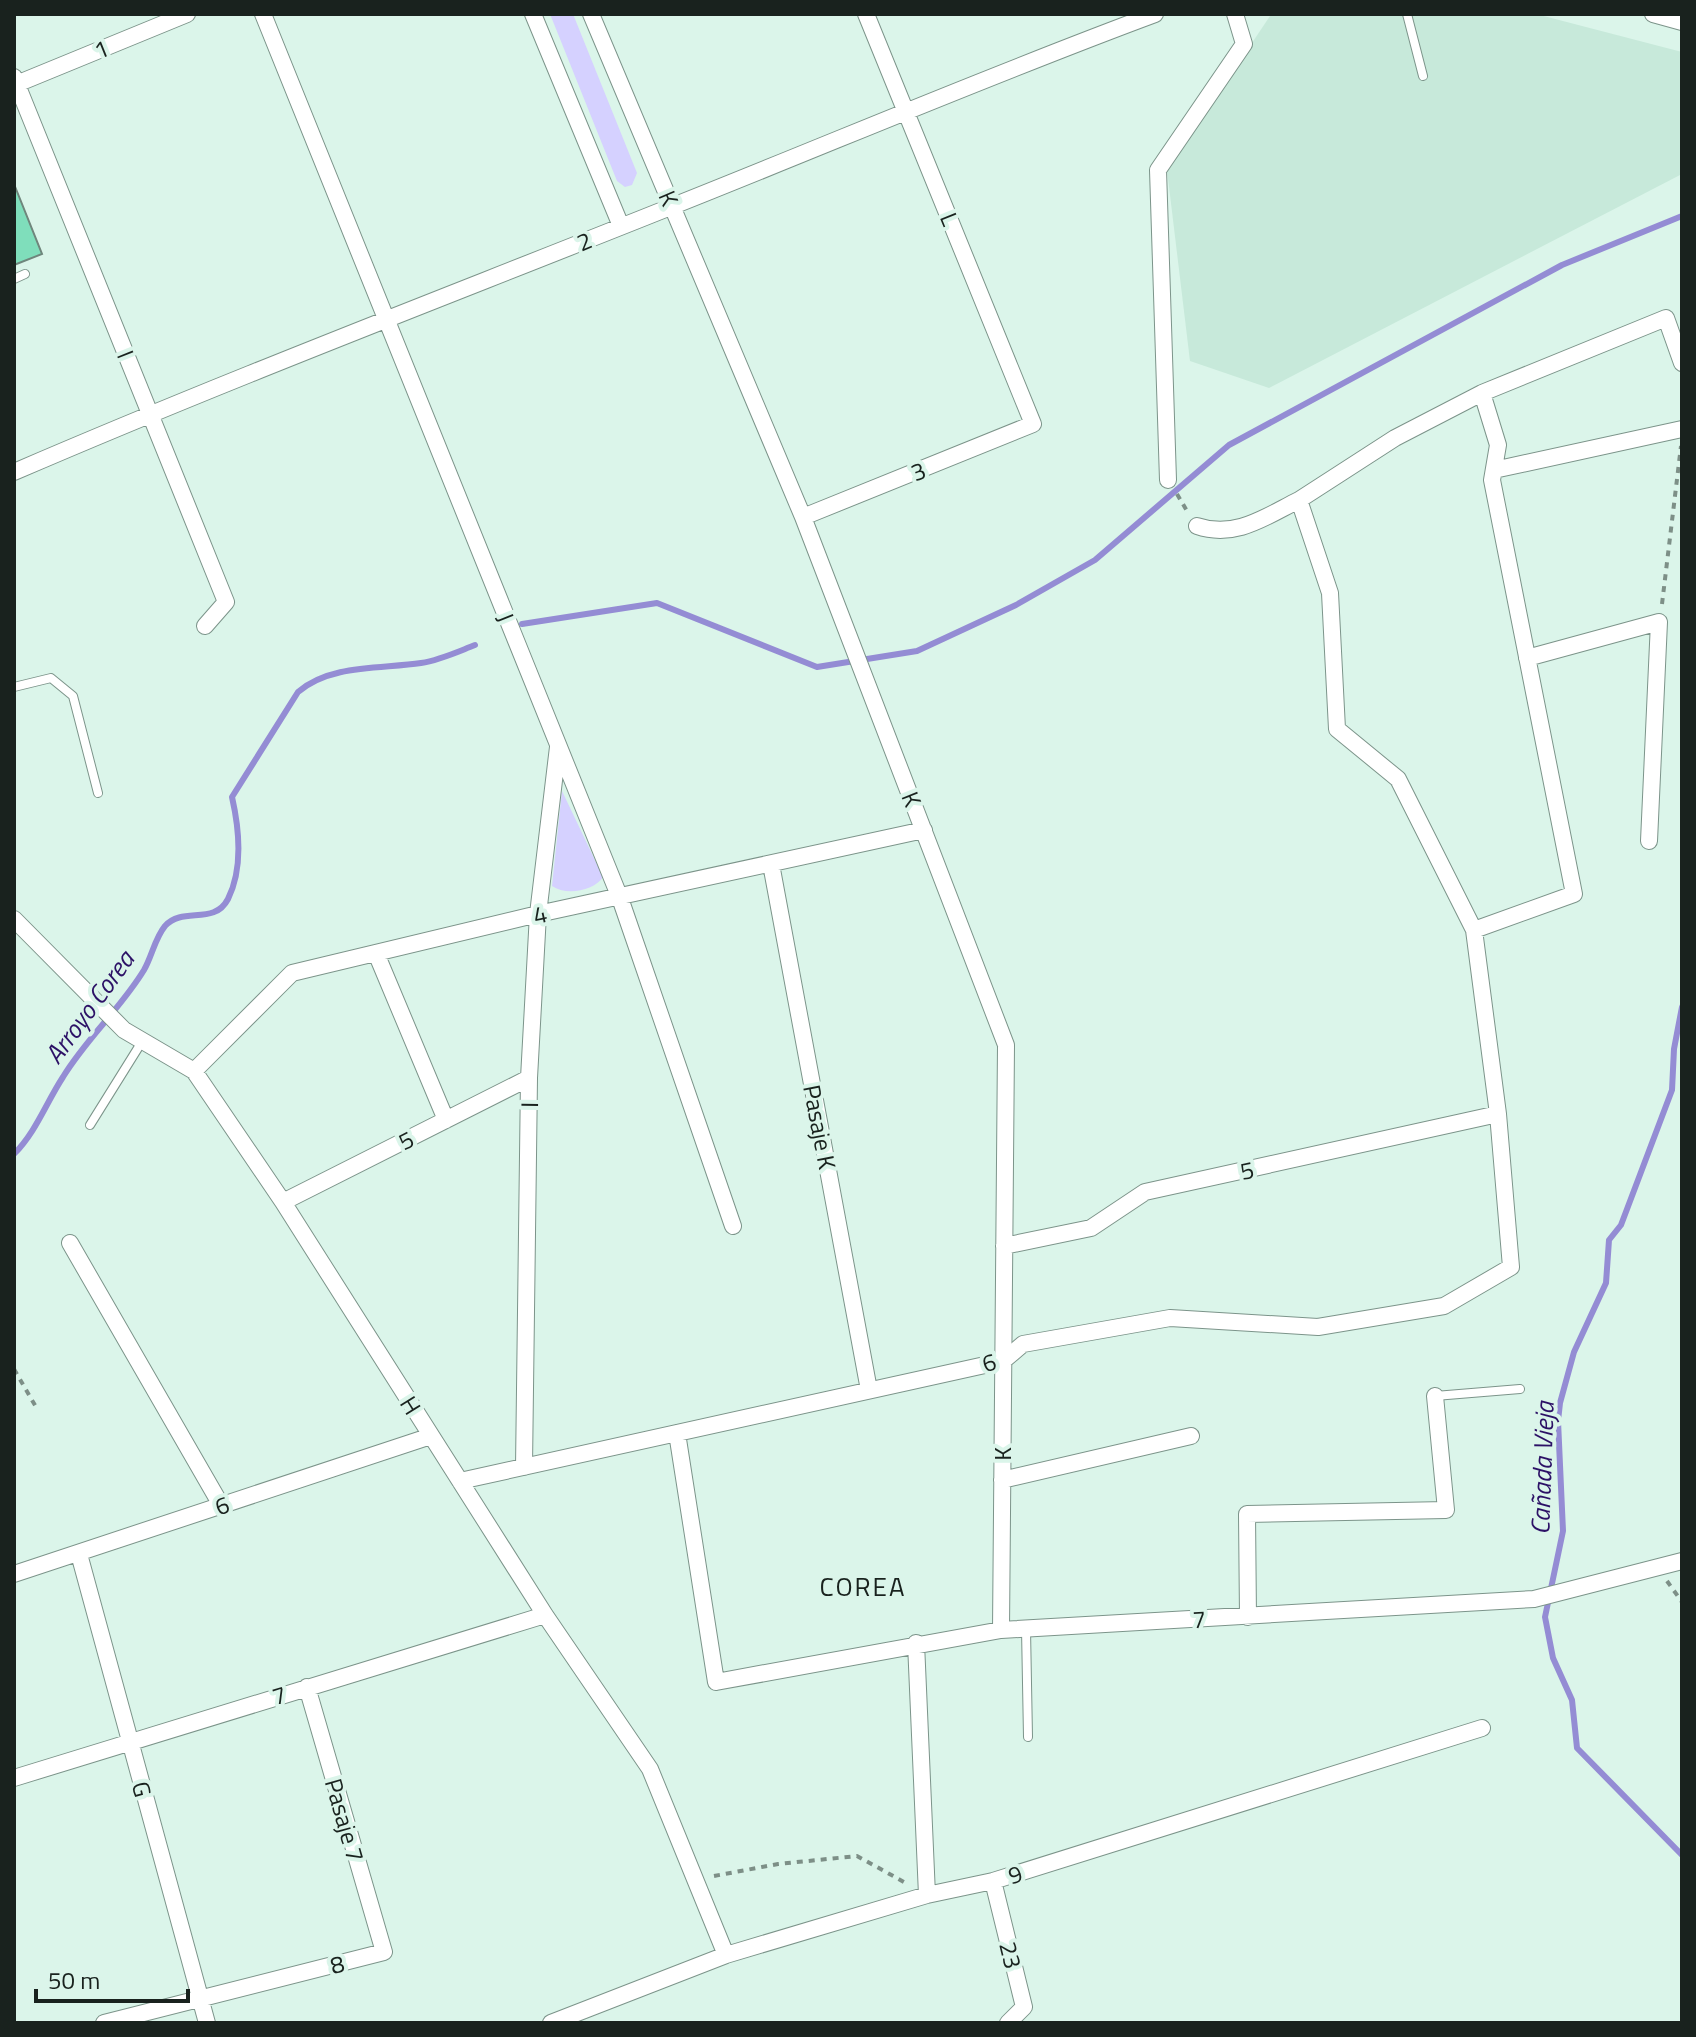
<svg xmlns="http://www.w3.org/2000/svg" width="1696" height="2037" viewBox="0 0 1696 2037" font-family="'Titillium Web',sans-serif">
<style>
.built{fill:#c7e9da}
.green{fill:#d5d1ff}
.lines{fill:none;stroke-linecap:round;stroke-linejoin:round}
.stream{stroke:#948cd4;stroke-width:6}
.building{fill:#7fdebb;stroke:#6f867c;stroke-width:2}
.service-casing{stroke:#7c948a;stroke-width:10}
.minor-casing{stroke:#7c948a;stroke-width:18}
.path{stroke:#7d8f87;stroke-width:4;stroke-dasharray:6 6;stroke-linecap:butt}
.service{stroke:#fff;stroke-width:8}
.minor{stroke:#fff;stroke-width:16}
.labels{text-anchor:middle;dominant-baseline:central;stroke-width:8;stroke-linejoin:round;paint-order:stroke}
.street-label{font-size:24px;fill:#19221e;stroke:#dbf5ea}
.water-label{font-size:26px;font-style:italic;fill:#2c1166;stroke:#dbf5ea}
.neighbourhood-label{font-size:26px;letter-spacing:2px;fill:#19221e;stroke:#dbf5ea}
</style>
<rect width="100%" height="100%" fill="#dbf5ea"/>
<!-- built -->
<path class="built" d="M1276 14H1536L1682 52V174L1269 388 1190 361 1167 170 1270 16Z"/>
<!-- green -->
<path class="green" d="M550 14H573L637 173 632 185 625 187 617 181Z
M562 791 603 877C594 891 566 896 552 886Z"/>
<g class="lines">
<!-- stream -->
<path class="stream" d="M522 624 657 603 817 667 917 651 1016 605 1095 560 1229 445 1562 265 1682 216
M1682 1007 1674 1049 1672 1090 1621 1225 1609 1240 1606 1283 1574 1352 1560 1403 1558 1421 1563 1531 1545 1617 1553 1658 1572 1700 1577 1748 1682 1855
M14 1154C36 1132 46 1103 63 1077 86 1039 121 1008 144 970 152 956 155 938 165 926 183 906 214 926 228 899 243 869 239 828 232 797L298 692C330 664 382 669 421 663 440 660 457 652 475 645"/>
</g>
<!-- building -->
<path class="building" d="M14 184 42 254 14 265Z"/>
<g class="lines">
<!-- service casing -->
<g class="service-casing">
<path id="service" d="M1407 14 1423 76
M14 279 25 274
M14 687 51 678 73 696 98 793
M90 1125 143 1040
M1435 1396 1520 1389
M1026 1629 1028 1737"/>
</g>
<!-- minor casing -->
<g class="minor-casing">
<path id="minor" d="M263 14 620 898 733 1226
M533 14 621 226
M591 14 803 517 1006 1045 1001 1630
M1653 14 1682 22
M14 77 226 602 205 626
M14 85 187 14
M1494 470 1682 429
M14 472C232 378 453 294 673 206 834 142 993 74 1155 14
M1168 480 1158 170 1244 44 1235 14
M1299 500 1395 438 1482 393 1666 318 1682 363
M803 517 1033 424 866 14
M1527 658 1659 622 1649 841
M771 864 869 1390
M14 919 124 1030 194 1071 283 1202 545 1615 650 1769 726 1955
M1474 930 1574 894 1492 480 1498 445 1482 393
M376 953 446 1120
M194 1071 292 973 538 914 924 830
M283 1202 529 1078
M70 1243 221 1505
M1004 1246 1091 1228 1145 1192 1498 1114
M677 1433 716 1682 1001 1630 1534 1599 1682 1561
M524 1467 529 1078 538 914 558 747
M1002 1480 1191 1436
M460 1481 1003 1361 1023 1344 1170 1318 1318 1327 1444 1306 1511 1267 1498 1114 1474 930 1398 779 1337 729 1330 593 1299 500C1265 517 1235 539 1197 526
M79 1554 207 2023
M14 1574 431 1436
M1248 1617 1247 1514 1446 1510 1435 1396
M916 1643 927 1895
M14 1778 545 1615
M993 1881 1024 2007 1008 2023
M104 2023 384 1952 307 1687
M551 2023 726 1955 927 1895 993 1881 1482 1728"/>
</g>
<!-- path -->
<path class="path" d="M1177 494 1187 511
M1662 604 1681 446
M14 1369 36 1407
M1667 1581 1682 1602
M714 1876 778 1864 857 1856 904 1882"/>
<!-- service -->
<use href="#service" class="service"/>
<!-- minor -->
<use href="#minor" class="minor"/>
</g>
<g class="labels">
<!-- street labels -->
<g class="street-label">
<text transform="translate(101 49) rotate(-22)">1</text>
<text transform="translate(669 198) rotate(67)">K</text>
<text transform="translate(950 219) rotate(68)">L</text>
<text transform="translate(584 241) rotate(-22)">2</text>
<text transform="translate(126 354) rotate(68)">I</text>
<text transform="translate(918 471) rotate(-22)">3</text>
<text transform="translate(506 617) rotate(68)">J</text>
<text transform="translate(912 799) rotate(68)">K</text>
<text transform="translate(540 914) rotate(-12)">4</text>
<text transform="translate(529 1105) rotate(-89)">I</text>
<text transform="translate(820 1127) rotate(79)">Pasaje K</text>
<text transform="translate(406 1140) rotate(-27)">5</text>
<text transform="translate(1247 1170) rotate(-12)">5</text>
<text transform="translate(989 1362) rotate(-16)">6</text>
<text transform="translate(411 1405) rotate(58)">H</text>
<text transform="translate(1002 1454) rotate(-90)">K</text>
<text transform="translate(222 1505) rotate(-19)">6</text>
<text transform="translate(1199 1619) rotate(-3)">7</text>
<text transform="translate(279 1695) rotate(-17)">7</text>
<text transform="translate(142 1789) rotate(75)">G</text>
<text transform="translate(345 1820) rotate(74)">Pasaje 7</text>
<text transform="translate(1015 1874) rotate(-17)">9</text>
<text transform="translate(1011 1955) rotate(76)">23</text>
<text transform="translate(337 1964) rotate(-14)">8</text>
</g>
<!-- water labels -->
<g class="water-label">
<text transform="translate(89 1007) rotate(-54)">Arroyo Corea</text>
<text transform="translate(1542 1468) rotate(-88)">Cañada Vieja</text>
</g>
<!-- neighbourhood labels -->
<g class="neighbourhood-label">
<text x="863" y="1586">COREA</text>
</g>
</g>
<!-- border -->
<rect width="1696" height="2037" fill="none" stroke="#19221e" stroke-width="32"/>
<!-- scale -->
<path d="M36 1989v12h152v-12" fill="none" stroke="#19221e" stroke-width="4"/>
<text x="48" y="1989" font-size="24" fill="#19221e" stroke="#dbf5ea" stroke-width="6" paint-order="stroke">50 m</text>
</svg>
